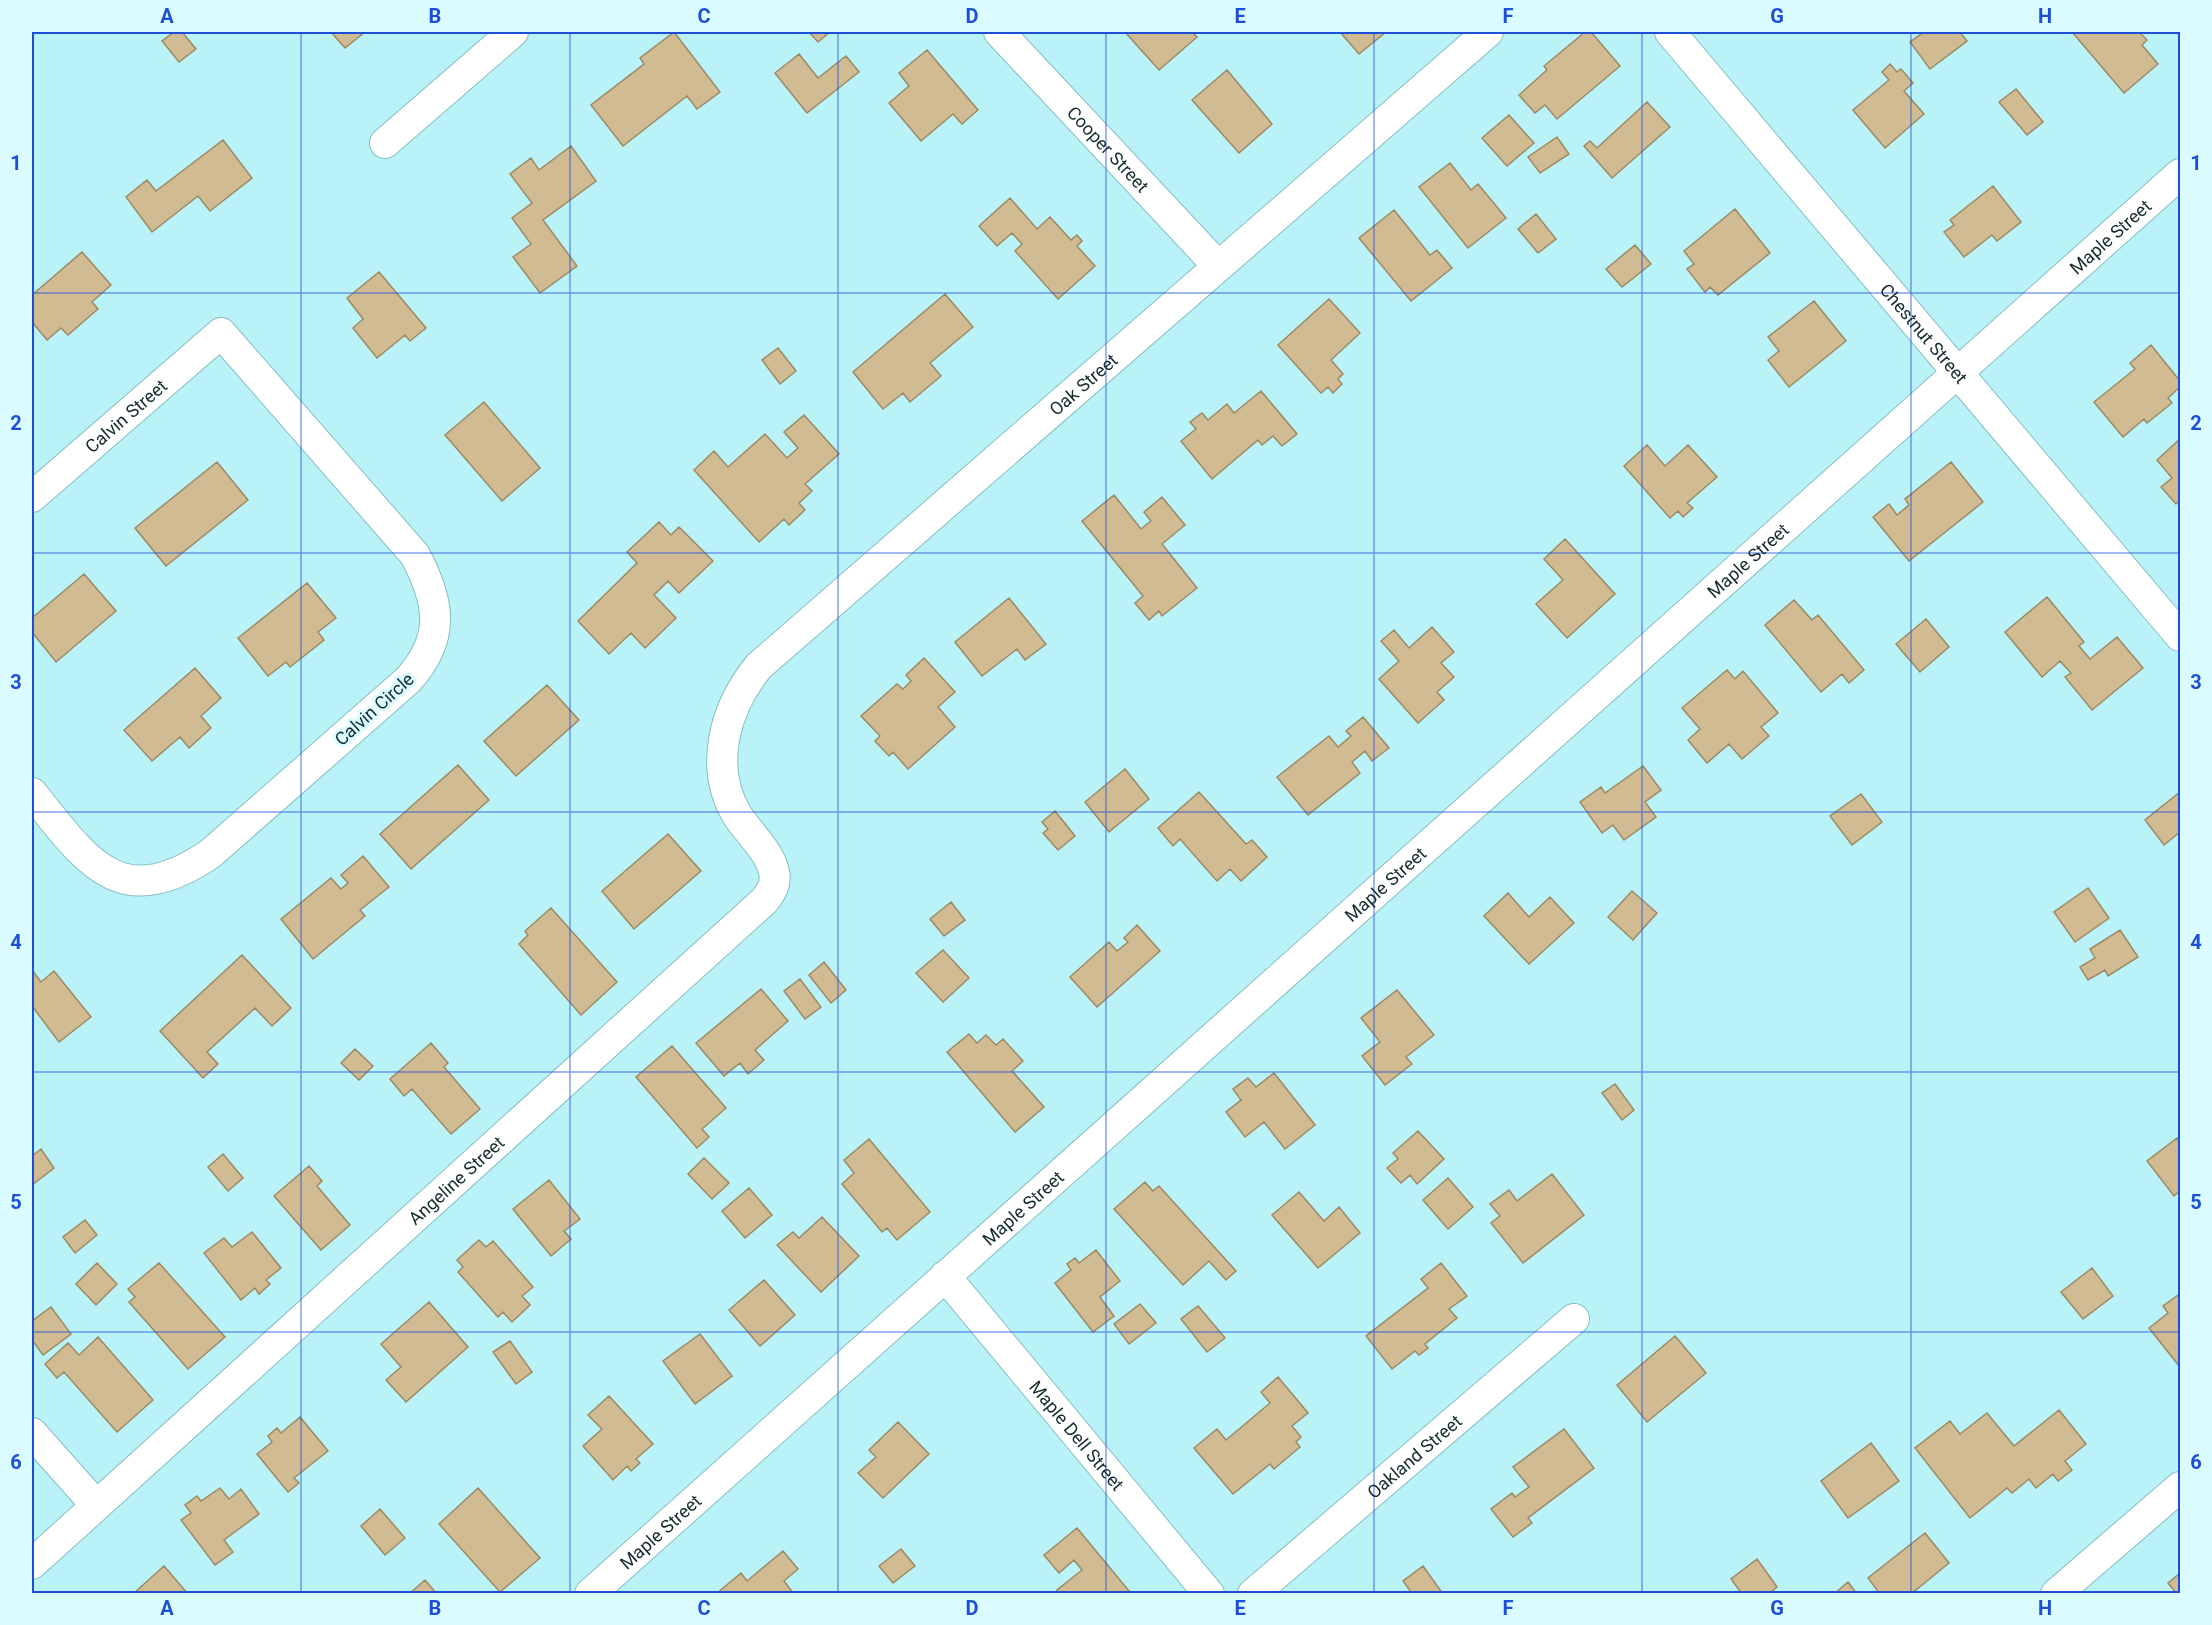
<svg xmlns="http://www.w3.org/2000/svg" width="2212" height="1625" viewBox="0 0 2212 1625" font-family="Roboto,sans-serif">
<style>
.building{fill:#d0bb93;stroke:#9d8963;stroke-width:1.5}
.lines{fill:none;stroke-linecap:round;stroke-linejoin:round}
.minor-casing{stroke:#86bec3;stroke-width:32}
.minor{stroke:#fff;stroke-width:30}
.grid{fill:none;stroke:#1d4ed8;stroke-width:1.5;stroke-opacity:0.55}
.labels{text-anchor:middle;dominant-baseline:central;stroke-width:6;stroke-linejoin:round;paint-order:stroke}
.street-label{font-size:18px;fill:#152c2e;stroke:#dafbff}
.neatline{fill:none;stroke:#1d4ed8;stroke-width:2}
.grid-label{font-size:20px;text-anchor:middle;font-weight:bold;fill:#1d4ed8}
</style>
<rect width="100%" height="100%" fill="#b9f3f8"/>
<!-- building -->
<path class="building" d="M174 32H182L196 49 179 62 162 41Z
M331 32H365L345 48Z
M674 32 720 92 697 109 687 96 623 146 591 105 644 64 640 58Z
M809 32H830L818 42Z
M1125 32H1192L1197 37 1159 70Z
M1340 32H1386L1359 54Z
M1585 32H1591L1620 66 1557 119 1545 105 1535 113 1519 95 1547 70 1544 66Z
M1924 32H1960L1967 41 1930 69 1910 42Z
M2072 32H2139L2147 40 2142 45 2158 64 2124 93Z
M927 50 978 110 962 124 953 114 921 141 889 103 909 86 899 73Z
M799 54 818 78 846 56 859 72 807 113 775 73Z
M1890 64 1897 72 1901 69 1913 83 1904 91 1924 114 1885 148 1853 110 1889 80 1882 72Z
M1227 70 1272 124 1239 153 1192 100Z
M2016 89 2043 122 2027 135 1999 102Z
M1647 102 1670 127 1612 178 1584 146 1590 141 1597 148Z
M1509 115 1534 143 1507 166 1482 138Z
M1557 137 1569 154 1540 173 1528 157Z
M223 140 252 178 210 211 198 196 152 232 126 197 147 180 156 191Z
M571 146 596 181 543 220 577 266 540 293 513 257 531 244 512 218 532 203 510 174 531 158 539 170Z
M1450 163 1471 190 1478 184 1506 218 1468 248 1419 187Z
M1993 186 2021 222 1997 241 1992 235 1964 257 1944 232 1954 225 1950 220Z
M1010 198 1037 229 1050 217 1071 240 1077 235 1082 241 1077 246 1095 266 1058 299 1015 251 1022 244 1012 233 997 246 979 226Z
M1735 209 1770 253 1718 295 1710 287 1705 292 1687 269 1694 264 1684 251Z
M1394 210 1430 255 1437 250 1452 268 1411 301 1359 238Z
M1536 214 1556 239 1538 253 1518 229Z
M1635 245 1651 264 1622 287 1606 269Z
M82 252 111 285 92 302 98 309 68 335 61 328 47 340 32 322V295Z
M379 272 426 328 410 341 405 335 377 358 353 328 363 319 347 298Z
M945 294 973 327 930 363 941 376 910 402 903 393 883 409 853 372Z
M1329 299 1360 333 1331 360 1343 374 1338 379 1342 384 1333 393 1328 387 1321 393 1278 345Z
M1814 301 1846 341 1789 387 1768 360 1779 351 1768 337Z
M2151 345 2180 381V387L2168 398 2172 403 2147 423 2144 419 2123 437 2094 402 2135 369 2130 363Z
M778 348 796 371 780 384 762 360Z
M1261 391 1297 434 1282 446 1273 436 1262 445 1258 440 1212 479 1181 441 1196 429 1190 422 1202 413 1208 420 1227 404 1234 413Z
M484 402 540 468 502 501 445 435Z
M804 415 839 454 805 484 812 491 799 503 805 510 789 525 784 519 759 542 694 470 714 451 728 467 765 434 787 458 798 448 784 432Z
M2180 439V500L2176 504 2161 487 2172 478 2157 460Z
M1647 445 1665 466 1688 445 1717 477 1687 503 1693 508 1683 517 1678 511 1670 518 1624 466Z
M217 462 248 500 166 566 135 528Z
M1951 462 1983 502 1909 561 1873 517 1889 504 1897 515 1909 505 1905 499Z
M1114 495 1141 529 1151 521 1144 512 1162 497 1185 525 1162 544 1197 588 1162 616 1159 611 1149 620 1135 603 1143 596 1082 521Z
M659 522 671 535 679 527 713 561 679 593 668 581 654 595 676 618 645 648 631 633 609 654 578 621 637 563 627 552Z
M1565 539 1615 594 1567 638 1536 604 1563 580 1544 559Z
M84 574 116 611 56 662 32 632V618Z
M307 583 336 618 318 632 324 640 290 667 286 662 268 676 238 638Z
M2047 597 2084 642 2079 646 2090 659 2117 637 2143 668 2092 710 2065 677 2071 673 2060 661 2042 677 2005 632Z
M1009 598 1046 644 1025 660 1017 649 982 676 955 642Z
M1794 600 1812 620 1818 615 1864 670 1849 683 1842 674 1821 692 1765 625Z
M1926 619 1949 647 1920 672 1896 644Z
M1432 627 1454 652 1441 663 1454 677 1437 692 1444 700 1418 723 1379 679 1399 661 1381 641 1394 630 1409 648Z
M924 658 955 692 938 707 955 727 908 769 893 752 889 756 875 741 880 736 861 716 897 684 903 689 911 681 906 675Z
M195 668 221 698 201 716 211 728 189 748 180 737 152 761 124 730Z
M1727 670 1735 679 1743 671 1778 713 1761 727 1769 736 1742 759 1729 744 1707 763 1688 740 1700 729 1682 708Z
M547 685 579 720 516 776 484 741Z
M1363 717 1389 748 1372 761 1365 751 1352 762 1360 773 1308 815 1277 777 1329 736 1338 747 1351 736 1346 731Z
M458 765 489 800 411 869 380 834Z
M1643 766 1661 790 1645 802 1656 817 1624 840 1613 825 1602 833 1580 802 1601 787 1605 793Z
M1125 769 1149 799 1109 832 1085 802Z
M1199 792 1246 844 1252 840 1267 857 1241 881 1230 869 1217 881 1180 839 1173 846 1158 828Z
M2180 792V832L2164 845 2145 820Z
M1861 794 1882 822 1852 845 1830 816Z
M1055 811 1075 836 1058 850 1043 833 1048 829 1042 822Z
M668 834 701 871 634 929 602 891Z
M363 856 389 887 360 910 365 916 313 959 281 919 331 878 341 889 348 883 341 875Z
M2088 888 2109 918 2075 942 2054 912Z
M1632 891 1657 913 1633 940 1608 917Z
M1508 893 1529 917 1550 897 1574 923 1529 964 1484 916Z
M951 902 965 920 944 936 930 919Z
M551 908 617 982 581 1015 519 944 528 935 525 931Z
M1137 925 1160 951 1097 1007 1070 977 1109 942 1117 951 1128 942 1124 938Z
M2120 930 2138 957 2108 976 2105 970 2088 980 2080 967 2095 958 2090 949Z
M943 950 969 978 943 1002 916 973Z
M242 955 291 1008 272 1026 255 1008 207 1052 218 1064 203 1078 160 1031Z
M824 962 846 990 831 1003 809 975Z
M32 970 41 982 54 971 91 1017 59 1042 32 1006Z
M800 979 821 1007 805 1019 784 991Z
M761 989 788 1021 755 1050 764 1060 748 1074 740 1063 724 1076 696 1043Z
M1397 990 1434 1035 1406 1057 1412 1064 1385 1085 1362 1056 1380 1042 1361 1018Z
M969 1034 977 1043 986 1035 996 1045 1003 1039 1023 1061 1012 1071 1044 1107 1015 1132 947 1052Z
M431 1043 448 1063 444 1067 480 1109 451 1134 412 1089 404 1096 390 1079Z
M672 1046 726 1108 702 1129 709 1137 697 1148 636 1077Z
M355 1049 373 1066 359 1080 341 1063Z
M1274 1073 1315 1125 1285 1149 1264 1122 1245 1137 1226 1112 1241 1100 1233 1089 1248 1078 1256 1087Z
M1615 1084 1634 1110 1622 1120 1602 1093Z
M1418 1131 1444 1159 1417 1184 1410 1175 1401 1183 1387 1168 1398 1159 1393 1153Z
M2177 1138 2180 1142V1191L2174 1196 2147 1161Z
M869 1139 930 1212 897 1240 887 1228 882 1232 842 1184 854 1173 844 1160Z
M41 1149 54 1168 32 1185V1156Z
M223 1154 243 1178 228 1191 208 1167Z
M704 1158 729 1183 712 1199 688 1174Z
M309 1166 322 1181 317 1186 350 1225 321 1250 274 1196Z
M1552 1174 1584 1215 1523 1263 1491 1223 1500 1216 1490 1204 1509 1190 1517 1201Z
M1448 1178 1473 1207 1448 1229 1423 1200Z
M549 1180 580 1219 564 1231 571 1239 551 1256 513 1209Z
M1145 1182 1153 1191 1159 1186 1236 1271 1226 1280 1209 1261 1183 1285 1114 1209Z
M749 1188 772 1215 745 1238 722 1211Z
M1299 1192 1324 1221 1339 1207 1360 1233 1318 1268 1272 1215Z
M822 1217 859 1256 821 1292 777 1245 793 1232 799 1238Z
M85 1220 97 1235 75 1253 63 1237Z
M252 1232 281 1268 266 1280 270 1284 259 1294 255 1288 241 1300 204 1253 224 1238 232 1247Z
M479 1240 486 1247 493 1241 533 1287 522 1296 530 1305 512 1322 503 1312 498 1317 458 1272 463 1267 457 1260Z
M1096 1250 1120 1281 1100 1297 1114 1316 1093 1332 1055 1283 1071 1270 1067 1264 1075 1258 1079 1263Z
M97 1263 117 1284 96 1305 76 1284Z
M159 1263 225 1337 188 1369 129 1302 135 1297 128 1289Z
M1441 1263 1467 1296 1449 1309 1457 1318 1425 1344 1428 1348 1419 1355 1415 1351 1392 1369 1366 1336 1428 1288 1421 1279Z
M2092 1268 2113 1296 2083 1319 2061 1292Z
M764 1280 795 1315 760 1346 729 1310Z
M2178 1295 2180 1298V1367L2149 1328 2168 1313 2163 1306Z
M429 1302 468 1347 406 1402 386 1380 401 1367 381 1344Z
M1140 1304 1156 1323 1129 1344 1114 1324Z
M1198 1306 1225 1338 1207 1352 1181 1319Z
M51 1307 71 1334 43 1355 32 1340V1321Z
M700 1334 732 1376 695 1404 663 1361Z
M1675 1336 1706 1373 1647 1422 1617 1385Z
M98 1337 153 1400 117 1432 64 1372 57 1378 45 1364 68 1343 79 1355Z
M510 1341 532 1372 516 1384 493 1352Z
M1278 1377 1308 1413 1292 1426 1301 1437 1296 1442 1300 1447 1274 1469 1270 1464 1233 1494 1194 1448 1217 1429 1226 1440 1270 1403 1261 1392Z
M609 1396 653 1444 636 1459 640 1463 631 1471 627 1466 613 1480 583 1446 602 1429 588 1415Z
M2059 1410 2086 1444 2065 1461 2072 1470 2058 1481 2053 1474 2036 1488 2029 1479 2012 1493 2007 1488 1970 1518 1915 1448 1950 1421 1960 1434 1987 1413 2014 1446Z
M300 1417 328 1451 294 1478 299 1483 288 1492 257 1454 272 1442 268 1436 277 1428 281 1433Z
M898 1422 929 1454 883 1498 858 1473 876 1457 869 1450Z
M1564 1429 1594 1468 1528 1518 1532 1523 1513 1537 1491 1509 1512 1493 1515 1497 1529 1487 1513 1467Z
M1871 1443 1899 1481 1848 1518 1821 1481Z
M220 1488 229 1499 241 1489 259 1514 224 1540 233 1552 215 1565 181 1520 191 1513 185 1505 197 1496 201 1501Z
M478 1488 540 1558 500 1592 439 1524Z
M380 1509 405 1538 385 1555 361 1526Z
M1077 1528 1129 1591 1126 1594H1059L1057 1590 1082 1570 1074 1560 1059 1573 1044 1555Z
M1925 1533 1949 1563 1911 1594H1880L1868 1578Z
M901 1549 915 1566 893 1583 879 1566Z
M783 1551 798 1569 784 1581 794 1594H716L741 1573 747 1581Z
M1757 1559 1777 1587 1769 1594H1742L1731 1579Z
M164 1566 188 1594H133Z
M1423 1566 1443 1594H1409L1411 1592 1403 1581Z
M2180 1573V1594H2177L2168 1583Z
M425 1580 437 1594H409Z
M1848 1582 1857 1594H1834Z"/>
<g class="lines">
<!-- minor casing -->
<g class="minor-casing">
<g id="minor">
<path id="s1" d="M999 32 1218 266"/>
<path id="s2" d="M1670 32 2180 636"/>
<path d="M385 143 513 32"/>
<path id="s3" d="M32 497 221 333 415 555C440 602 446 638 408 680L210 854C119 915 87 861 32 793"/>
<path id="s4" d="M945 1276 1209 1594"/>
<path d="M32 1433 96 1505"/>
<path id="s5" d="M32 1564 764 901C771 893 777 883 774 872 770 852 748 832 737 815 708 766 725 707 759 666L1488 32"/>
<path id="s6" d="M590 1594 2180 174"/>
<path id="s7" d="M1253 1594 1574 1319"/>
<path d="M2056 1594 2180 1487"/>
</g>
</g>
<!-- minor -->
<use href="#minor" class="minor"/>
</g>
<!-- grid -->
<path class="grid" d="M301 32V1594M570 32V1594M838 32V1594M1106 32V1594M1374 32V1594M1642 32V1594M1911 32V1594M32 293H2180M32 553H2180M32 812H2180M32 1072H2180M32 1332H2180"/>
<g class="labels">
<!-- street labels -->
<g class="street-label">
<text stroke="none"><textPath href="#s1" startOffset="160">Cooper Street</textPath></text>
<text stroke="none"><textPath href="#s6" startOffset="2038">Maple Street</textPath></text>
<text stroke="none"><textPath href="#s2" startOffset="394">Chestnut Street</textPath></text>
<text stroke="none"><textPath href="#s5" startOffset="1678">Oak Street</textPath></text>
<text stroke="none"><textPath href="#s3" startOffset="124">Calvin Street</textPath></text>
<text stroke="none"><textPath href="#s6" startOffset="1552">Maple Street</textPath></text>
<text transform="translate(374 709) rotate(-42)">Calvin Circle</text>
<text stroke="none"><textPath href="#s6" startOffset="1066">Maple Street</textPath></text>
<text stroke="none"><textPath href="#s5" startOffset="572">Angeline Street</textPath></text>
<text stroke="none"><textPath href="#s6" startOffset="580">Maple Street</textPath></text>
<text stroke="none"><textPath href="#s4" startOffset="207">Maple Dell Street</textPath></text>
<text stroke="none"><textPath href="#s7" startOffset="212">Oakland Street</textPath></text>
<text stroke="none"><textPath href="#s6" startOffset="94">Maple Street</textPath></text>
</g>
</g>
<!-- border -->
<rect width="2212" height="1625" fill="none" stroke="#dafbff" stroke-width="66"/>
<rect x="33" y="33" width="2146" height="1559" class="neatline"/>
<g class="grid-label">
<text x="167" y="23">A</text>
<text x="435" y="23">B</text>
<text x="704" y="23">C</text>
<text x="972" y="23">D</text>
<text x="1240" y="23">E</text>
<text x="1508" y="23">F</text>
<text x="1777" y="23">G</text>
<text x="2045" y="23">H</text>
<text x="16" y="170">1</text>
<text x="2196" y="170">1</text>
<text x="16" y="430">2</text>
<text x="2196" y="430">2</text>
<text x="16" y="689">3</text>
<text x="2196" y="689">3</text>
<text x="16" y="949">4</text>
<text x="2196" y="949">4</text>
<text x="16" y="1209">5</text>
<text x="2196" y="1209">5</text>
<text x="16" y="1469">6</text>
<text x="2196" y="1469">6</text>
<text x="167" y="1615">A</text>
<text x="435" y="1615">B</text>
<text x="704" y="1615">C</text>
<text x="972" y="1615">D</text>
<text x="1240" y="1615">E</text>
<text x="1508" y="1615">F</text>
<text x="1777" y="1615">G</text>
<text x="2045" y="1615">H</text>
</g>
</svg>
